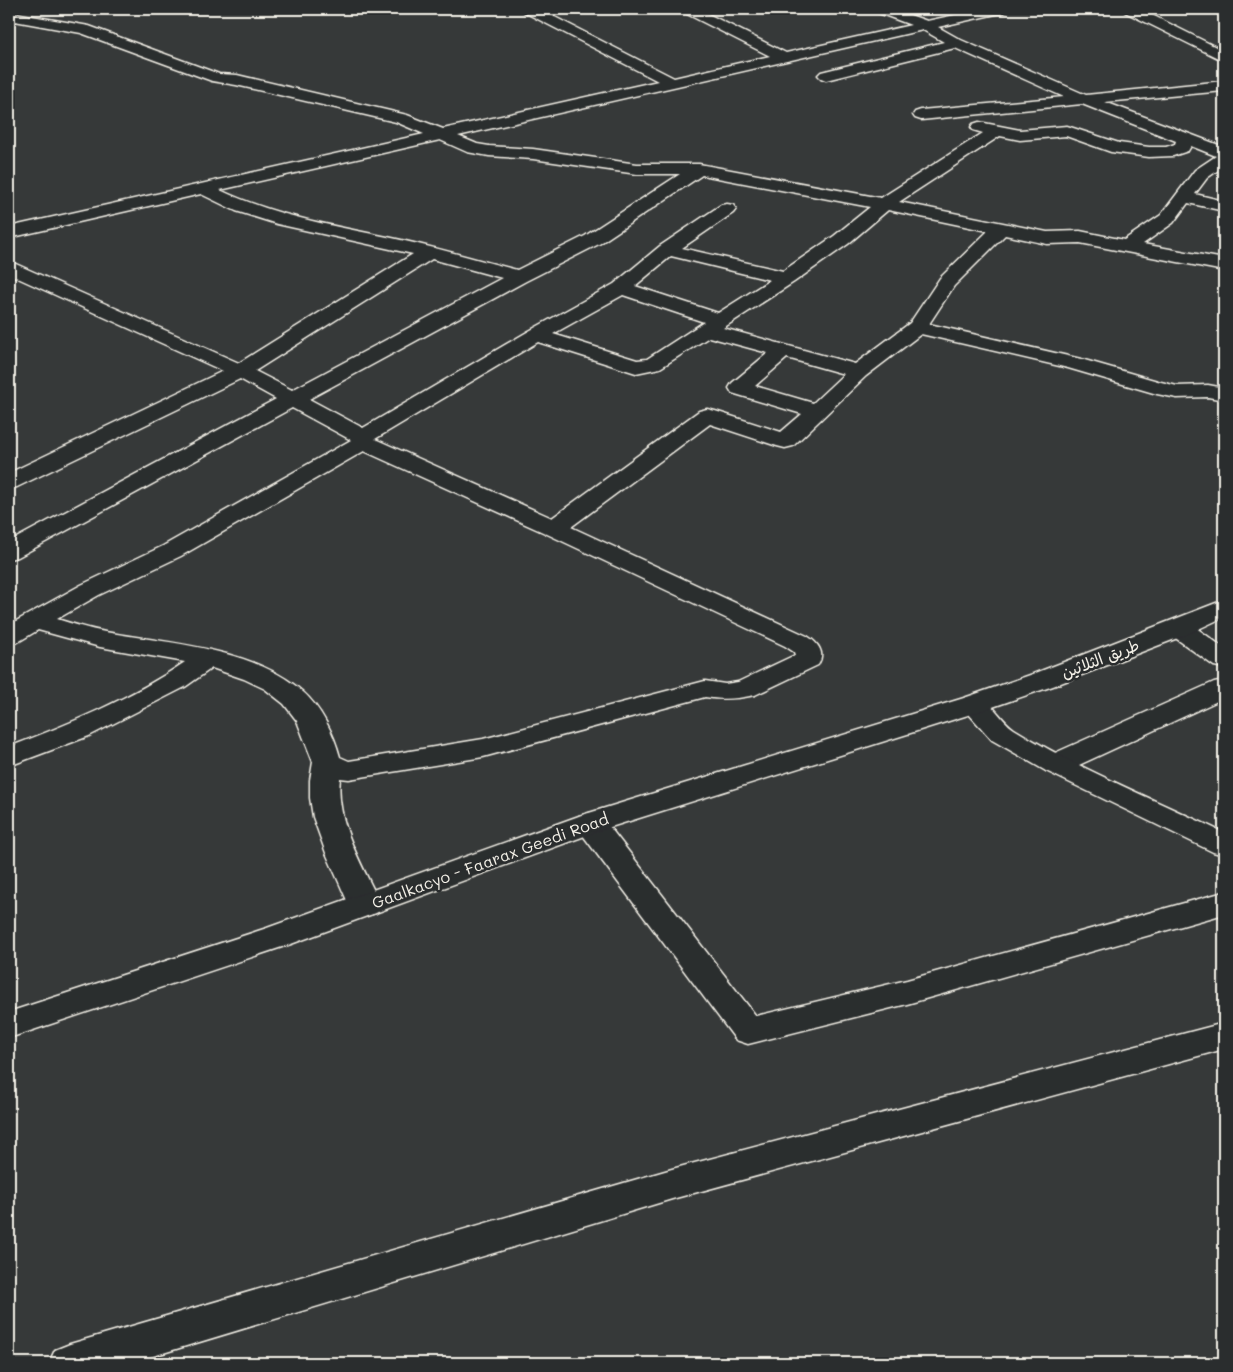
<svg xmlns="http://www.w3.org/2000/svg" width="1233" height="1372" viewBox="0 0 1233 1372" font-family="Mali,'Playpen Sans Arabic',sans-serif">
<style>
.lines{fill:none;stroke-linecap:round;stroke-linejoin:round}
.minor-casing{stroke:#f4f1e8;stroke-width:3}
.tertiary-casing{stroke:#f4f1e8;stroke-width:3}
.secondary-casing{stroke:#f4f1e8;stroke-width:3}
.minor{fill:#2a2d2e;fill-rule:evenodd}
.tertiary{fill:#2a2d2e;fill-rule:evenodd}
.secondary{fill:#2a2d2e;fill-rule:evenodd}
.labels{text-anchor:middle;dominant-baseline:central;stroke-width:5;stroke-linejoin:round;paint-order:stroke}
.street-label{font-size:16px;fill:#f4f1e8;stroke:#2a2d2e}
</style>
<rect width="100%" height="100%" fill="#363939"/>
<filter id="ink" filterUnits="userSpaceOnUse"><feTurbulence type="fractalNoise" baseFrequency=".02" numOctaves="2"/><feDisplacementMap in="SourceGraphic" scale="10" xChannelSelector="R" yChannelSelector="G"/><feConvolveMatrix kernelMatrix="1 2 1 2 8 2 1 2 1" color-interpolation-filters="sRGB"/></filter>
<g filter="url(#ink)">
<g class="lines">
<!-- minor casing -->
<g class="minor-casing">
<path id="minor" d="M522 9H539L674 78 770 56 683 12 681 9H698L786 53 911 25 876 12 874 9H893L927 21 983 9H1007L1005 12 938 27 961 40 1086 95 1224 81V91L1105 102 1224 147V166L1207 178 1195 194 1224 201V211L1188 203 1173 223 1143 244 1224 259V271L1080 243 1047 244 1005 235 954 286 929 324 1081 359 1161 382 1177 386 1208 385 1224 388V400L1208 397 1177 398 1157 394 1068 368 921 334 866 376 793 446 785 448 777 446 710 424 571 527 807 636C818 643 826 653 818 665L755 695C737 699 723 700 705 697L483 757 349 779 340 778C335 823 363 866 381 905L376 913 365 916 354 913 349 905 326 853 313 817 310 798V780L313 762 297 721 284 704 265 689 244 679 212 668 185 687 89 736 9 766V747C69 724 131 699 185 662L100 647 38 630 18 642 9 644V625L81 585 163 546 351 440 292 408 18 557 9 559V542L276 399 240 379 17 487 9 489V473L223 371 9 274V261L239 363 413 254 277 224 236 211 201 194 9 238V227L424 134 396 122 236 85 212 81 81 33 9 20V12L89 26 219 74 237 75 407 115 443 129 658 81 524 12ZM923 30 944 42 821 72 818 75 821 78 826 80 955 48 1064 97 921 110 915 112 913 115 915 118 921 120 1082 104 1176 141 1175 144 1166 147H1149L1119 143 1067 126 1020 130 979 122 973 124 971 127 973 130 983 133 881 198 699 164H637L533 149 489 146 477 144 458 136ZM1000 136 1020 140 1066 136 1111 152 1149 157 1173 156 1188 151 1191 146 1216 156 1195 170 1161 215 1124 240 1080 231 1047 232 899 202ZM440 140 467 152 489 156 533 159 637 174H680L585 236 517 270C475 259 434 247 392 238 333 226 275 216 220 190ZM702 175 870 207 834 236 783 271 682 248 733 213 736 209 733 205 727 204 721 205 660 246 614 284 529 331 363 428 309 399 526 281 599 244ZM888 210 988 231 940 278 910 323 855 364 723 328 794 282 848 244ZM671 256 770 280 718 313 635 286ZM432 259 502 278 292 390 255 371ZM623 295 704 322 647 359 637 360 553 334ZM709 337 768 353 732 383 729 388 732 393 802 414 781 432 715 411 707 409 699 411 552 518 375 439 538 342 636 373 660 368ZM787 358 844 374 813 403 755 386ZM364 451 545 533 785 646 794 652 795 655 738 682 725 684 705 681 483 739 349 761 340 757C334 734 321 708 303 692 255 648 167 643 105 632 89 629 73 624 57 619L99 595 181 556Z
M1123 9H1140L1224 51V61L1125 12Z
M1179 620 1188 622 1224 648V668L1214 666 1170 634 1166 628 1170 622Z
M1224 680V698L1066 771 1056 773 1046 771 1041 764 1046 757 1214 682Z
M590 813 601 816 756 1016 907 980 1224 892V914L907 1004 748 1044 736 1040 579 830 575 823 579 816Z
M1224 1023V1049L672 1199 130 1363H49L55 1350 70 1344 672 1169Z"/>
</g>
<!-- tertiary casing -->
<g class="tertiary-casing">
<path id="tertiary" d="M974 696C993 700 999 719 1014 729 1080 770 1154 799 1224 833V855L1213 852 1046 771 992 740 960 704 964 698Z"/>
</g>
<!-- secondary casing -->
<g class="secondary-casing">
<path id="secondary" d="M1224 600V617L1188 634 1053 686 984 710 601 830 291 944 9 1038V1012L267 928 579 816 964 698 1033 674Z"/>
</g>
<!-- minor -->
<use href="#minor" class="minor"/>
<!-- tertiary -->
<use href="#tertiary" class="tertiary"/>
<!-- secondary -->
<use href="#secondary" class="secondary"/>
</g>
</g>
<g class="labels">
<!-- street labels -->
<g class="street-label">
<text transform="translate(1100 658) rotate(-21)">طريق الثلاثين</text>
<text transform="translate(490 860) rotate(-20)">Gaalkacyo - Faarax Geedi Road</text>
</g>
</g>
<!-- margin -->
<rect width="1233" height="1372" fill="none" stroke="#2a2d2e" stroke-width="30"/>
<rect x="15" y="15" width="1203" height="1342" fill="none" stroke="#f4f1e8" stroke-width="2" filter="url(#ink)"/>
</svg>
